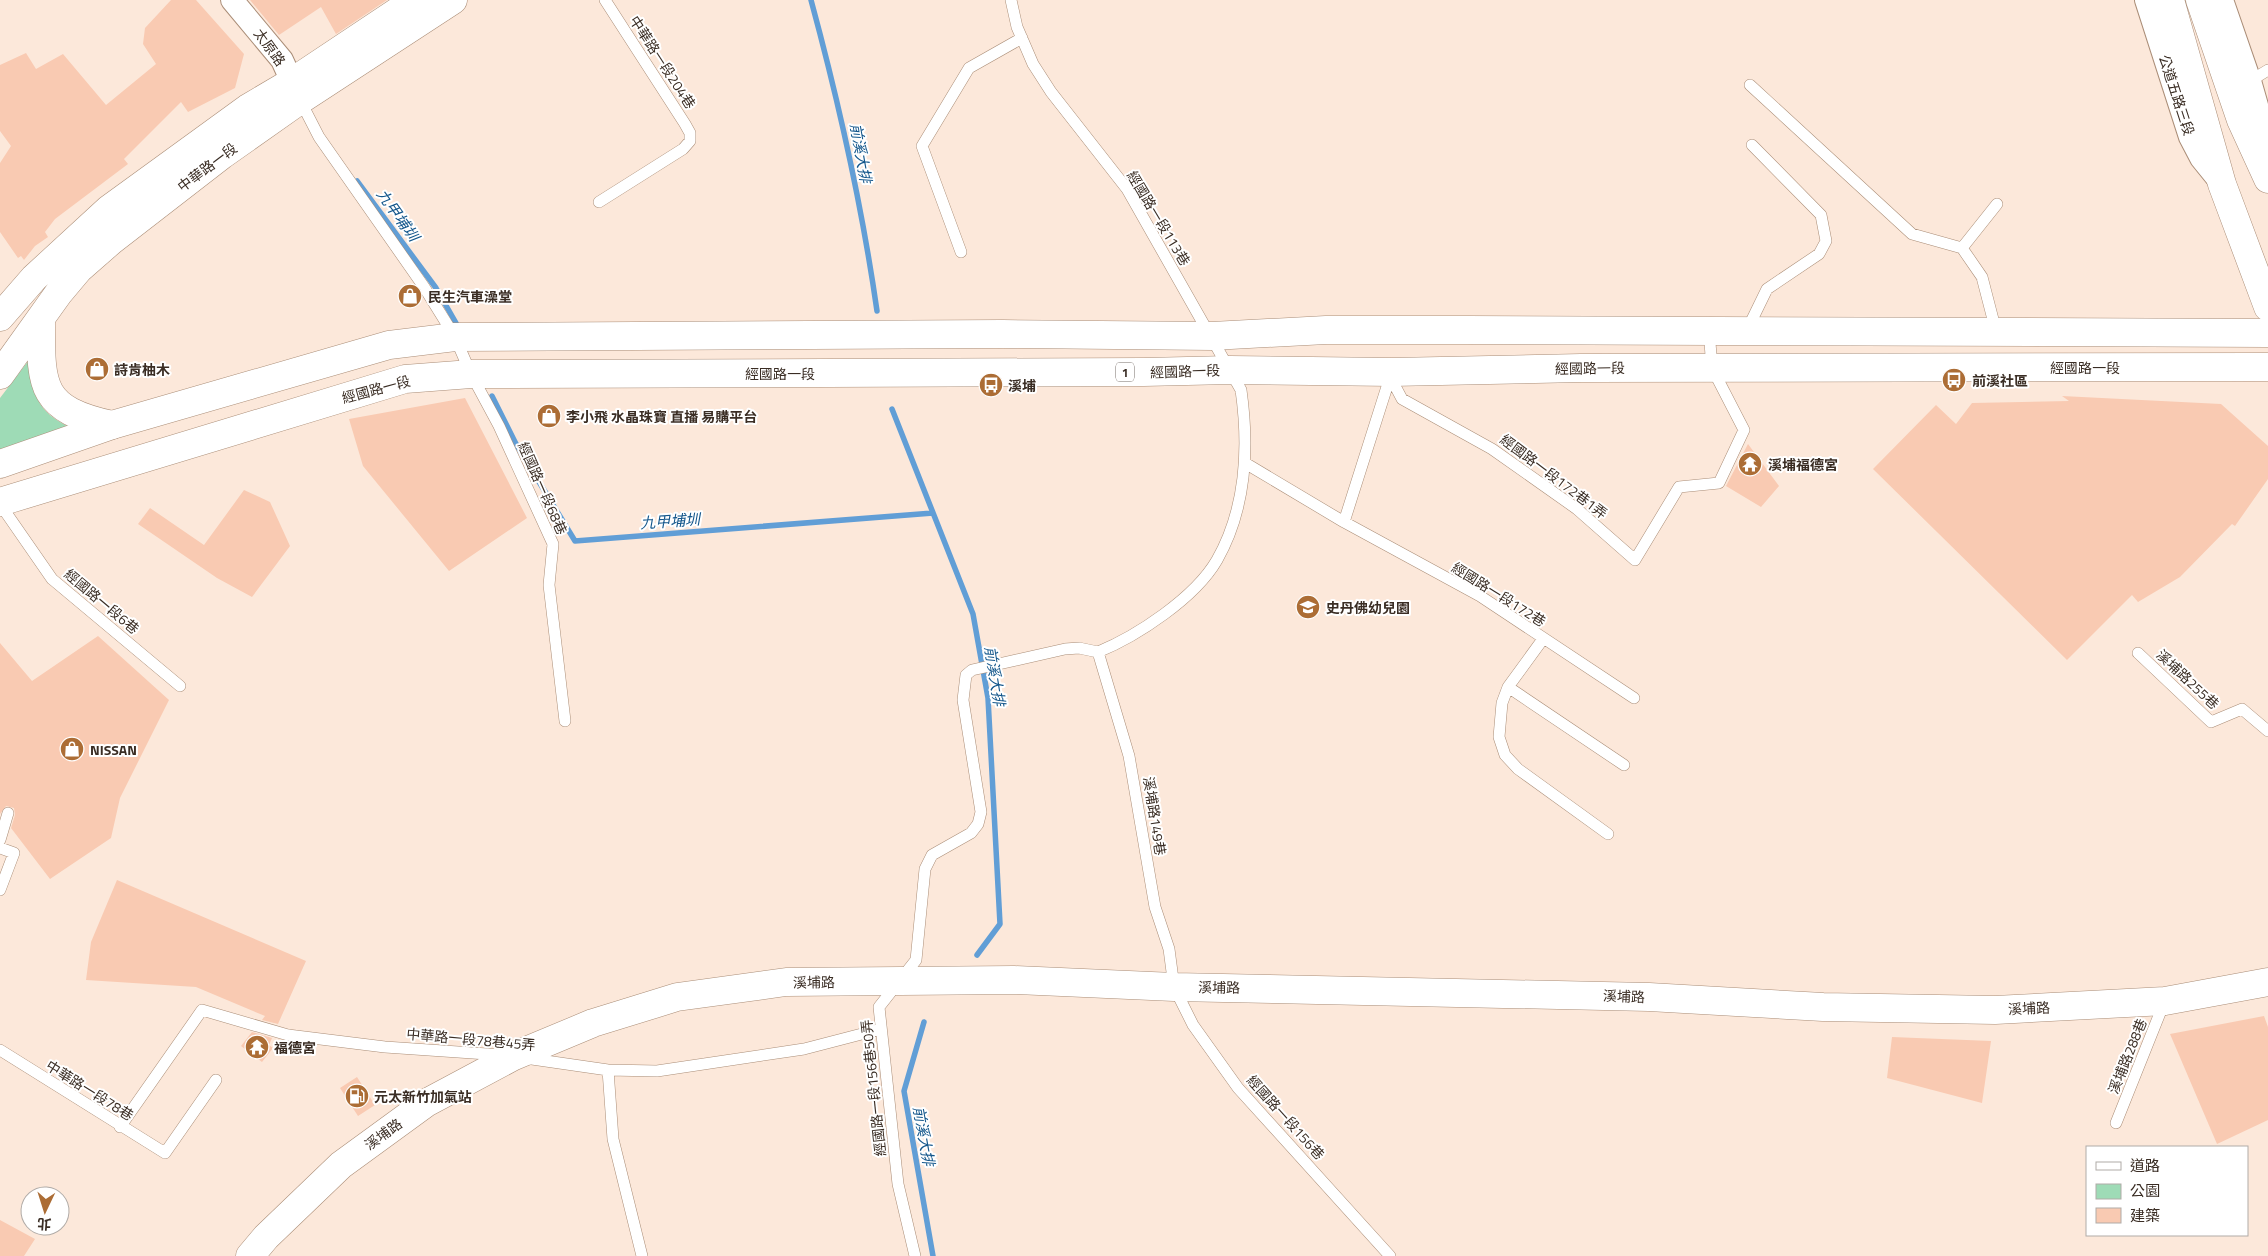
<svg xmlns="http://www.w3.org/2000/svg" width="2268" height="1256" viewBox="0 0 2268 1256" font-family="'Titillium Web','Noto Sans TC',sans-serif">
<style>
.green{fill:#9edbb6}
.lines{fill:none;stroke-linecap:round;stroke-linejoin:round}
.stream{stroke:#619ed6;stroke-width:5.5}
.building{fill:#f9cab2}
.lane-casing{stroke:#aa8d77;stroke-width:12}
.street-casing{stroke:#aa8d77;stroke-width:24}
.secondary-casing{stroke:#aa8d77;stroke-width:29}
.primary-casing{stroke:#aa8d77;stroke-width:29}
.lane{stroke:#fff;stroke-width:11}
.street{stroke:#fff;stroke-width:22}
.secondary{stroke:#fff;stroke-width:28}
.primary{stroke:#fff;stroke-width:28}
.labels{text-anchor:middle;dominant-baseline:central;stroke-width:4;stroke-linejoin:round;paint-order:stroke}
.shield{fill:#fff;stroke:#756c66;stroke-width:1}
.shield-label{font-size:12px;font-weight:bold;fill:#3a2d24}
.street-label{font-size:14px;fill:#3a2d24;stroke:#fff}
.poi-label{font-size:14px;font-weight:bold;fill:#3a2d24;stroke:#fff;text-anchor:start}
.water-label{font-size:15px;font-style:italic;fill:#13568b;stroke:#fff}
</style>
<rect width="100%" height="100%" fill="#fce8da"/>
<!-- green -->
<path class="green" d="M29 360C35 400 36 411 75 430L0 454V398Z"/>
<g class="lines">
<!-- stream -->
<path class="stream" d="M811 0C839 103 862 206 877 311
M357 181 436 288 456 323
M492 396 516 444 575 541 933 513
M892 409 973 614 988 698 1000 924 977 955
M924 1022 904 1091 933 1256"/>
</g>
<!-- building -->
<path class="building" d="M171 0H196L244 54 235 88 188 112 181 102 124 159 128 164 55 219 45 232 48 237 35 246 24 260 21 256 18 258 0 232V163L11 146 0 131V65L26 53 36 69 63 54 106 105 156 64 143 44 145 28Z
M250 0H387L336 34 321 7 279 35Z
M2062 396 2221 404 2268 446V479L2235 526 2232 524 2180 577 2138 602 2132 595 2067 660 1873 469 1936 405 1956 424 1972 403 2069 401Z
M465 398 527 518 449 571 363 466 349 419Z
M1748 444 1779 486 1761 507 1726 486Z
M244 490 270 502 290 546 252 597 217 578 138 524 150 508 204 545Z
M98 636 169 700 120 798 111 838 50 879 11 828 15 815 14 808 6 806 0 814V643L32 681Z
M117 880 306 961 278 1024 262 1020 265 1016 196 987 86 980 91 942Z
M2264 1016 2268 1027V1120L2217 1144 2170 1034Z
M252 1032 272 1038 269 1045 273 1048 262 1062 241 1046Z
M1892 1037 1991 1041 1982 1103 1887 1078Z
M357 1077 375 1105 358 1116 340 1088Z
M0 1220 35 1239 24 1256H0Z"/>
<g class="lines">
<!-- lane casing -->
<g class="lane-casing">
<path id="lane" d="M1011 0 1017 27 1033 64 1051 92 1127 189 1241 390C1249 447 1246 509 1217 560 1195 598 1137 636 1098 652
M2250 81 2268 70
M1750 85 1912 234 1962 248 1982 277 1996 331
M300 100 319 137 424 287 455 337 471 374 499 426 553 544 549 585 565 721
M599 202 683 149 690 141V133L685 124 605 0
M1962 248 1997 204
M961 252 922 146 969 68 1022 38
M1747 330 1767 289 1819 254 1826 241 1821 215 1752 145
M1392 372 1394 384 1402 399 1492 449 1577 509 1635 560 1679 487 1719 483 1744 430 1712 368 1709 330
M1245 463 1344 522 1480 596 1634 698
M0 504 52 579 180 686
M1344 522 1391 374
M1543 639 1508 687 1502 703 1499 737 1505 755 1518 769 1608 834
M1098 652 1129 756 1155 907 1169 949 1174 987 1193 1025 1238 1088 1390 1256
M2138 653 2211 722 2242 709 2268 731
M1508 687 1624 765
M0 840 8 813
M0 848 14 853 0 890
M0 1050 165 1153 216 1080
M525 1058 608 1070 657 1071 804 1049 881 1029
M608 1070 613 1139 642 1256
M2116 1123 2164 1003
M120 1127 202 1010 288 1035 385 1047 502 1055
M915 1256 898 1184 879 1007 916 960 925 869 932 855 971 833 978 824 981 812 963 700 966 675 972 670 1065 649 1079 648 1098 652"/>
</g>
<!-- street casing -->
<g class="street-casing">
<path id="street" d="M232 0 282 60 299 97
M2146 0 2190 137 2201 158 2218 179
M2222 0 2250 81 2268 144"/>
</g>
<!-- secondary casing -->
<g class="secondary-casing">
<path id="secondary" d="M2170 0 2222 184 2268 307
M2200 0 2241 120 2268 179
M0 317 34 278 109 209 248 108 292 82 415 0
M41 320C41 386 39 409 112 425
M0 375 58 294 79 269 111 241 222 155 300 100 453 0
M250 1256 266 1237 341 1165 426 1103 514 1056 593 1023 677 997 786 982 1014 980 1174 987 1649 997 1823 1007 1995 1010 2165 1001 2268 982"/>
</g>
<!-- primary casing -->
<g class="primary-casing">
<path id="primary" d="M0 464 112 425 389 345 455 337 1003 334 1212 336 1326 330H1467L2268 333
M0 502 405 379 471 374 1144 372 1230 370 1392 372 1581 368 2268 367"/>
</g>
<!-- lane -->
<use href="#lane" class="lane"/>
<!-- street -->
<use href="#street" class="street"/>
<!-- secondary -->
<use href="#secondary" class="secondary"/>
<!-- primary -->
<use href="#primary" class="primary"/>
</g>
<!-- icons -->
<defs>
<g id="shop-disc" transform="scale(1.25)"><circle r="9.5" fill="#ac6d35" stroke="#fff"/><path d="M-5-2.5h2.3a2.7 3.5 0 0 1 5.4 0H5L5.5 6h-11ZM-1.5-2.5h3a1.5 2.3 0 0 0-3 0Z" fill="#fff"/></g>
<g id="bus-disc" transform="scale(1.25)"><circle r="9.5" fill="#ac6d35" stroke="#fff"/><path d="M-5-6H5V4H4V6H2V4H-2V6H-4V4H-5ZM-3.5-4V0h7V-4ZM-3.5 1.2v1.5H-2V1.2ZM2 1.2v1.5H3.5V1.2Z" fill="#fff"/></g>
<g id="temple-disc" transform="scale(1.25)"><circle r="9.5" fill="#ac6d35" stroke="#fff"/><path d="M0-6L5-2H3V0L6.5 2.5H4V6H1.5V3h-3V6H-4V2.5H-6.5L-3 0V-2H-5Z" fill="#fff"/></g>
<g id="school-disc" transform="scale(1.25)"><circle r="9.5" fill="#ac6d35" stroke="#fff"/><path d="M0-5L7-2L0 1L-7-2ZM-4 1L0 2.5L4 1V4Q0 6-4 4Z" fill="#fff"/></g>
<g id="fuel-disc" transform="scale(1.25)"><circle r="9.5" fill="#ac6d35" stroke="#fff"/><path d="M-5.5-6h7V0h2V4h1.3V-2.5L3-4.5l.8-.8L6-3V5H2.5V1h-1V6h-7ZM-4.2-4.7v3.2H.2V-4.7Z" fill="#fff"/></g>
</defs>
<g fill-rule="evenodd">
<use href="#shop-disc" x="410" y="296"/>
<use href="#shop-disc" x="97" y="369"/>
<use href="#bus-disc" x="1954" y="380"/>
<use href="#bus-disc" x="991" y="385"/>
<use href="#shop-disc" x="549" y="416"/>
<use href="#temple-disc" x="1750" y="464"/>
<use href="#school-disc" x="1308" y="607"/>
<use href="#shop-disc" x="72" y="749"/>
<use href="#temple-disc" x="257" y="1047"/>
<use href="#fuel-disc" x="357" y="1096"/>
</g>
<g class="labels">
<!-- shield labels -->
<rect class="shield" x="1116" y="362.5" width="18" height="19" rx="4"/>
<g class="shield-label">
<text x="1125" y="372">1</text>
</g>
<!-- street labels -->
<g class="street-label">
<text transform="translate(270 47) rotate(54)">太原路</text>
<text transform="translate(663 62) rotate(57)">中華路一段204巷</text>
<text transform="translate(2177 95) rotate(72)">公道五路三段</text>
<text transform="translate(207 167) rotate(-37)">中華路一段</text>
<text transform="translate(1159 218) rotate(59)">經國路一段113巷</text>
<text x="2085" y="367">經國路一段</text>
<text transform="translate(1590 368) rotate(-1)">經國路一段</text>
<text transform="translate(1185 371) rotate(-2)">經國路一段</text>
<text x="780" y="373">經國路一段</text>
<text transform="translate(376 389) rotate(-15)">經國路一段</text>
<text transform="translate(1554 476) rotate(37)">經國路一段172巷1弄</text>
<text transform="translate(543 488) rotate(66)">經國路一段68巷</text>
<text transform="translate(1499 594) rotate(32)">經國路一段172巷</text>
<text transform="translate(102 601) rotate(40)">經國路一段6巷</text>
<text transform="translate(2188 679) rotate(43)">溪埔路255巷</text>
<text transform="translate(1155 816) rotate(81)">溪埔路149巷</text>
<text transform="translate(814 982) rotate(-1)">溪埔路</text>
<text transform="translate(1219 987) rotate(1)">溪埔路</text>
<text transform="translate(1624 996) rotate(2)">溪埔路</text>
<text transform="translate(2029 1008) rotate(-3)">溪埔路</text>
<text transform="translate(471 1039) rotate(5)">中華路一段78巷45弄</text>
<text transform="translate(2127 1056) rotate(-68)">溪埔路288巷</text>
<text transform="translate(873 1088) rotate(-96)">經國路一段156巷50弄</text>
<text transform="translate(90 1090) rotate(32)">中華路一段78巷</text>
<text transform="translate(1286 1117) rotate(48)">經國路一段156巷</text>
<text transform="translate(383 1134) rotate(-36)">溪埔路</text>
</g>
<!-- poi labels -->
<g class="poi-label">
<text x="428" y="296">民生汽車澡堂</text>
<text x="114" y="369">詩肯柚木</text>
<text x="1972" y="380">前溪社區</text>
<text x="1008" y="385">溪埔</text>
<text x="566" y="416">李小飛 水晶珠寶 直播 易購平台</text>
<text x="1768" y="464">溪埔福德宮</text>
<text x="1326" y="607">史丹佛幼兒園</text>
<text x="90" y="749">NISSAN</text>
<text x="274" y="1047">福德宮</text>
<text x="374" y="1096">元太新竹加氣站</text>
</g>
<!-- water labels -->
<g class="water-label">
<text transform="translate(861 153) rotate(80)">前溪大排</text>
<text transform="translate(398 215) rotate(54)">九甲埔圳</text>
<text transform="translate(670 521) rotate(-4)">九甲埔圳</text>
<text transform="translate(995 676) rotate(81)">前溪大排</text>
<text transform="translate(924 1136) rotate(80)">前溪大排</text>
</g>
</g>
<!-- legend -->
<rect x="2086" y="1146" width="162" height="90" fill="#ffffff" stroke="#b0aba7"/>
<rect x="2096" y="1162" width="25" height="8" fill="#ffffff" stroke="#b0aba7"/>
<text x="2130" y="1171" font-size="15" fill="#3a2d24">道路</text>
<rect x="2096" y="1184" width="25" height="15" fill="#9edbb6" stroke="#b0aba7"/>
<text x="2130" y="1196" font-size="15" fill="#3a2d24">公園</text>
<rect x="2096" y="1208" width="25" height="15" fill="#f9cab2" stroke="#b0aba7"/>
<text x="2130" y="1221" font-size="15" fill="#3a2d24">建築</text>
<!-- north arrow -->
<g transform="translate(45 1211) rotate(184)"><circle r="24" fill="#ffffff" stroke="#b0aba7"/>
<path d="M0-4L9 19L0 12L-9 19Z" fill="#ac6d35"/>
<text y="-8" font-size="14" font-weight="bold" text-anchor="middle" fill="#3a2d24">北</text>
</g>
</svg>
